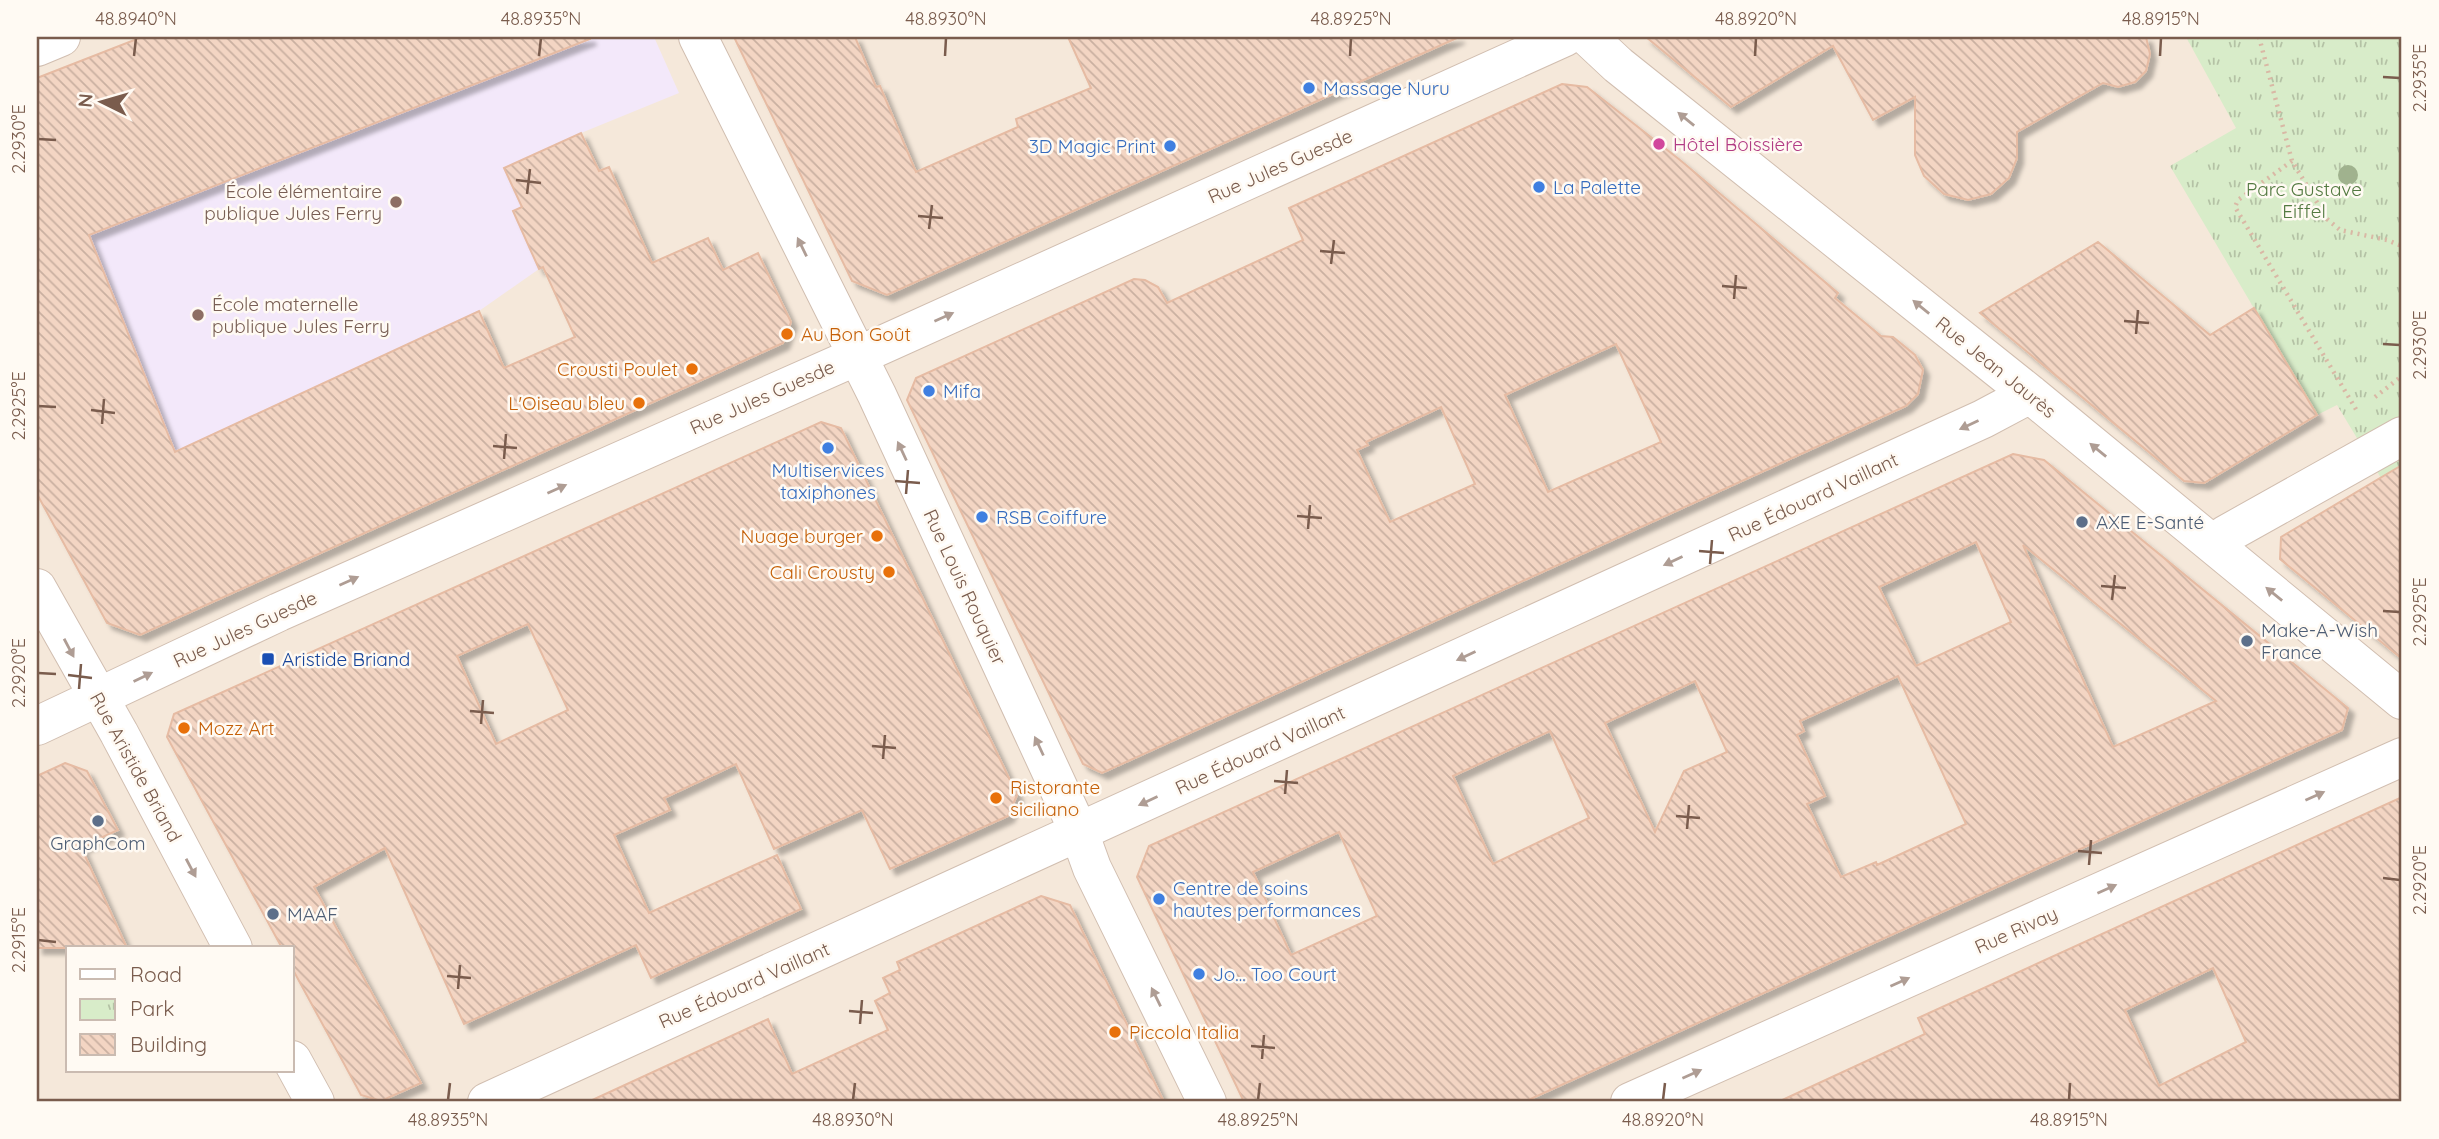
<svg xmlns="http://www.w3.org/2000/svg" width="2439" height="1139" viewBox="0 0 2439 1139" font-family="Quicksand,sans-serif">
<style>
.residential{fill:#f5e8da;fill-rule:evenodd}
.education{fill:#f3e8fa}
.park{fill:url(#park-tufts)}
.building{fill:url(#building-back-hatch);stroke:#e6bba3;stroke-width:2;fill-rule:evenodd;filter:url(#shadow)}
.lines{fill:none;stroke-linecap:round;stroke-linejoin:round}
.minor-casing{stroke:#d1beb0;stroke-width:40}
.path{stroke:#d9b8a5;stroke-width:4.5;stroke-dasharray:2 5;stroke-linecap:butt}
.minor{stroke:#fff;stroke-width:38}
.tree{fill:#a0b28e}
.oneway{fill:#af9d94}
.ticks{fill:none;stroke:#7a5c4d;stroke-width:2.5}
.shop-dot{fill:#3f7fe0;stroke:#fffaf3;stroke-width:2.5}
.hotel-dot{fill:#d1479c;stroke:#fffaf3;stroke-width:2.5}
.education-dot{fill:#8d6e63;stroke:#fffaf3;stroke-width:2.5}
.food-dot{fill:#e8710a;stroke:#fffaf3;stroke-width:2.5}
.service-dot{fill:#5c6f8a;stroke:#fffaf3;stroke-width:2.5}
.transit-dot{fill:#1a4fb4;stroke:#fffaf3;stroke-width:2.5}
.labels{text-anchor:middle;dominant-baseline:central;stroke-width:5;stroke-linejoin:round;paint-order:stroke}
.shop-label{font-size:19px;fill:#366cbe;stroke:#fffaf3;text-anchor:start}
.hotel-label{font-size:19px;fill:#b23c85;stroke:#fffaf3;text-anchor:start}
.street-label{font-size:19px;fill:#7a5c4d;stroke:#fffaf3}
.park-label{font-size:19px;fill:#537a41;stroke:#fffaf3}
.education-label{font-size:19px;fill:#785e54;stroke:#fffaf3;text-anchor:end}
.food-label{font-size:19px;fill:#c56008;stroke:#fffaf3;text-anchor:start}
.service-label{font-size:19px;fill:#4e5e75;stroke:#fffaf3;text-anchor:start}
.transit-label{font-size:19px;fill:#164399;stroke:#fffaf3;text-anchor:start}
.neatline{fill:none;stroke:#7a5c4d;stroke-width:2.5}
.ticks-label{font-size:18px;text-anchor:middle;fill:#7a5c4d}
</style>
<defs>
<pattern id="park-tufts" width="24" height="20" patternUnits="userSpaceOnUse" patternTransform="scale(1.75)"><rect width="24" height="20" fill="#d8ecc9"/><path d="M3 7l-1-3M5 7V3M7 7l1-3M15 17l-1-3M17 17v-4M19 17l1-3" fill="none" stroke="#b4c2a5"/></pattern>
<pattern id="building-back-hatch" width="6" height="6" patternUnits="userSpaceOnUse" patternTransform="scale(1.75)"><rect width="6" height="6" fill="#f3d5c3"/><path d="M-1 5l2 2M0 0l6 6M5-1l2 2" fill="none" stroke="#cab0a1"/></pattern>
<filter id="shadow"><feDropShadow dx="6" dy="6" stdDeviation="2" flood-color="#0004"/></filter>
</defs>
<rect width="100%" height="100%" fill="#fdf6ec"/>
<!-- residential -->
<path class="residential" d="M37 37H2402V1102H37ZM68 948H292V1071H68Z"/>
<!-- education -->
<path class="education" d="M142 37H654L679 93 581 133 504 168 522 207 513 212 539 269 479 311 46 511 37 493V78Z"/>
<!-- park -->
<path class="park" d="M2186 37H2402V465L2381 478 2337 405 2317 415 2170 166 2236 128Z"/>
<!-- building -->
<path class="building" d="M142 37H589L590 39 89 235 175 452 479 311 504 368 575 337 543 267 539 269 513 211 522 207 504 168 581 133 599 171 609 167 652 263 708 238 723 270 758 253 791 322 783 343 140 635 107 623 37 494V78Z
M734 37H855L876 87 880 86 916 172 1018 127 1016 119 1091 88 1068 37H1459L887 295 852 281Z
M1646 37H2146L2150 54 2146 71 2135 82 2118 87 2103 83 2017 132V158L2009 178 1991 194 1968 200 1944 194 1924 176 1915 155V97L1873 120 1833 46 1731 107Z
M1562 84 1587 87 1680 160 1838 293 1835 298 1881 336 1893 337 1915 355 1923 370 1918 394 1906 406 1102 773 1083 764 907 400 916 378 1134 279 1145 280 1158 287 1167 303 1303 240 1289 208ZM1616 344 1661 442 1548 492 1505 395ZM1441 407 1475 484 1390 522 1357 450 1368 445 1366 442Z
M2098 242 2210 335 2254 308 2317 415 2204 483 2184 481 1980 313Z
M821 422 841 428 998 755 1017 795 1008 816 890 869 862 810 774 849 736 764 664 798 670 810 614 835 649 913 777 855 801 909 651 978 636 945 464 1024 385 848 314 887 421 1083 381 1101 361 1095 292 968V948H282L167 737 174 714ZM528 624 568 710 496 744 457 656Z
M2013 454 2044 460 2348 708 2342 730 1524 1102H1244L1137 877 1149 846ZM1976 542 2011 622 1916 666 1879 587ZM2023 545 2216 701 2113 747ZM1898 676 1966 824 1877 865 1876 862 1841 877 1807 804 1825 796 1797 735 1804 731 1800 721ZM1695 681 1727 752 1684 771 1655 832 1605 723ZM1550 731 1589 818 1493 864 1453 776ZM1339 832 1377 916 1291 955 1253 872Z
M2402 465V659L2280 559 2281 537Z
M65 763 87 771 118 830 81 847 127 948H37V776Z
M2402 797V1102H1778L1925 1034 1918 1018ZM2213 968 2246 1042 2159 1086 2125 1010Z
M1041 896 1070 905 1164 1102H588L768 1019 792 1074 888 1030 875 1001 890 993 883 978 900 970 897 962Z"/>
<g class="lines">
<!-- minor casing -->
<g class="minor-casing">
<path id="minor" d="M698 37 877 395 1079 832 1092 868 1207 1102
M1588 37 1618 65 2030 394 2402 700
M37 47 61 37
M2225 535 2402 436
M37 588 119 733 233 948
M37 726 279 612 882 345 1565 37
M292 1060 315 1102
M487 1102 1983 419 2030 394
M1630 1102 2402 757"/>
</g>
<!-- path -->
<path class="path" d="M2259 37 2292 161 2327 219 2340 230 2387 240 2402 246
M2292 161 2238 200 2235 207 2357 411
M2375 397 2402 376"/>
<!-- minor -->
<use href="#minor" class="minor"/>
</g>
<!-- trees -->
<circle class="tree" cx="2348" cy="175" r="10"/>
<!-- one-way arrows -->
<defs><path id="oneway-solid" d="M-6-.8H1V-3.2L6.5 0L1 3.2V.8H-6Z" transform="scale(1.75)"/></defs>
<g class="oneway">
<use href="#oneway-solid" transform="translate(1686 119) rotate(-141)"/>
<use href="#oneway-solid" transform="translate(802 247) rotate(-116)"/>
<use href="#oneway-solid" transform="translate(1921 307) rotate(-141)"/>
<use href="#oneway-solid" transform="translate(944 317) rotate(-24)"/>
<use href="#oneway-solid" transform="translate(1969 425) rotate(155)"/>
<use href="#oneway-solid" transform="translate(2098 450) rotate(-141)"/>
<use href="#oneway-solid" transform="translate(902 451) rotate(-115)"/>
<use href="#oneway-solid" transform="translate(557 489) rotate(-24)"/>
<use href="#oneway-solid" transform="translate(1673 561) rotate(155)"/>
<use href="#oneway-solid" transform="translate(349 581) rotate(-24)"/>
<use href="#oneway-solid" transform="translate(2274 594) rotate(-141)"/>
<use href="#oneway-solid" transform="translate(69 648) rotate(62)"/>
<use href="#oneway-solid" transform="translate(1466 656) rotate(155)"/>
<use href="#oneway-solid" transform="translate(143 677) rotate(-26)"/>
<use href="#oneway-solid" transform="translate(1039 746) rotate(-115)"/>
<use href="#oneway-solid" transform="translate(2315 796) rotate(-24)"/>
<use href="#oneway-solid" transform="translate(1148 801) rotate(155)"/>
<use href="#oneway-solid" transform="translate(191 868) rotate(62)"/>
<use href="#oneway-solid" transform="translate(2107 889) rotate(-24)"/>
<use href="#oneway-solid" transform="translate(1900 982) rotate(-24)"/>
<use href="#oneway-solid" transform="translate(1156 997) rotate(-116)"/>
<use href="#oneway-solid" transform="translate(1692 1074) rotate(-24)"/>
</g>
<!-- ticks -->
<path class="ticks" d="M134 56 136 38M539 56 541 38M945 56 946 38M1350 56 1351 38M1755 56 1756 38M2160 56 2161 38M2383 77 2400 78M38 139 56 140M516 180 541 183M527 194 530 169M918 216 943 218M929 229 932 205M1320 251 1345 253M1331 264 1334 240M1722 286 1747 288M1734 299 1736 275M2124 321 2149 323M2136 334 2138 310M2383 344 2400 345M38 406 56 407M91 410 115 413M102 424 104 399M493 446 517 448M504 459 506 434M895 481 920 483M906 494 908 470M1297 516 1322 518M1308 529 1310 505M1699 551 1724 553M1710 564 1712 540M2101 586 2126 588M2112 600 2115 575M2383 611 2400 612M38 673 56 674M68 675 92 678M79 689 81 664M470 711 494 713M481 724 483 700M872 746 896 748M883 759 885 735M1274 781 1298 783M1285 794 1287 770M1676 816 1700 818M1687 829 1689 805M2078 851 2102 853M2089 865 2091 840M2383 878 2400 880M38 940 56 942M447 976 471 978M458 989 460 965M849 1011 873 1013M860 1024 862 1000M1251 1046 1275 1048M1262 1059 1264 1035M448 1100 450 1083M853 1100 855 1083M1258 1100 1260 1083M1663 1100 1665 1083M2069 1100 2070 1083"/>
<!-- markers -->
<g class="shop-dot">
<circle cx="1309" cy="88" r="7"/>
<circle cx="1170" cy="146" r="7"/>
<circle cx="1539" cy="187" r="7"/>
<circle cx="929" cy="391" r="7"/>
<circle cx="828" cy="448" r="7"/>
<circle cx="982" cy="517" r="7"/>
<circle cx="1159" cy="899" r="7"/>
<circle cx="1199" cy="974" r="7"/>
</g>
<circle class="hotel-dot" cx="1659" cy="144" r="7"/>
<g class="education-dot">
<circle cx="396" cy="202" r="7"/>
<circle cx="198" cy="315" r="7"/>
</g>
<g class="food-dot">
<circle cx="787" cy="334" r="7"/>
<circle cx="692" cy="369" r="7"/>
<circle cx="639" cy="403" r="7"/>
<circle cx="877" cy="536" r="7"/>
<circle cx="889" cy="572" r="7"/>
<circle cx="184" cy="728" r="7"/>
<circle cx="996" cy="798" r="7"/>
<circle cx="1115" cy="1032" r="7"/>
</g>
<g class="service-dot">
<circle cx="2082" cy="522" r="7"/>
<circle cx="2247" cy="641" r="7"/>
<circle cx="98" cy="821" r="7"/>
<circle cx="273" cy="914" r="7"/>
</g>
<rect class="transit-dot" x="261" y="652" width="14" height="14" rx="3.5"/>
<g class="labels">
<!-- shop labels -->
<g class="shop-label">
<text x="1323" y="88">Massage Nuru</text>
<text x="1156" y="146" text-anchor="end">3D Magic Print</text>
<text x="1553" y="187">La Palette</text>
<text x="943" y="391">Mifa</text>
<text x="828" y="470" text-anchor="middle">Multiservices<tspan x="828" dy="22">taxiphones</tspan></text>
<text x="996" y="517">RSB Coiffure</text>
<text x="1173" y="888">Centre de soins<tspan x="1173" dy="22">hautes performances</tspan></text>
<text x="1213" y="974">Jo... Too Court</text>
</g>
<!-- hotel labels -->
<g class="hotel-label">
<text x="1673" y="144">Hôtel Boissière</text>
</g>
<!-- street labels -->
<g class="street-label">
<text transform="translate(1280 166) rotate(-24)">Rue Jules Guesde</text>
<text transform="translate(1996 367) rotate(39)">Rue Jean Jaurès</text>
<text transform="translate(762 397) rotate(-24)">Rue Jules Guesde</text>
<text transform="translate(1813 497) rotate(-25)">Rue Édouard Vaillant</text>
<text transform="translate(965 587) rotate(65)">Rue Louis Rouquier</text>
<text transform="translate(245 629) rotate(-25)">Rue Jules Guesde</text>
<text transform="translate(1260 750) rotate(-25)">Rue Édouard Vaillant</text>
<text transform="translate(136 767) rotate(61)">Rue Aristide Briand</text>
<text transform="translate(2016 930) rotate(-24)">Rue Rivay</text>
<text transform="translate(744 985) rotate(-24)">Rue Édouard Vaillant</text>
</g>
<!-- park labels -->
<g class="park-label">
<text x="2304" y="189">Parc Gustave<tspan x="2304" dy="22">Eiffel</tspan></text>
</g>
<!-- education labels -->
<g class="education-label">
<text x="382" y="191">École élémentaire<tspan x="382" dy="22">publique Jules Ferry</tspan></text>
<text x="212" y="304" text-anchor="start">École maternelle<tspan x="212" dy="22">publique Jules Ferry</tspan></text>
</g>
<!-- food labels -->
<g class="food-label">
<text x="801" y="334">Au Bon Goût</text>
<text x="678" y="369" text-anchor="end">Crousti Poulet</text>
<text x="625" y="403" text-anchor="end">L'Oiseau bleu</text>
<text x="863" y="536" text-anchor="end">Nuage burger</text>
<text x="875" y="572" text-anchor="end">Cali Crousty</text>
<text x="198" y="728">Mozz Art</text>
<text x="1010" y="787">Ristorante<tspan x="1010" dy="22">siciliano</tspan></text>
<text x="1129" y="1032">Piccola Italia</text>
</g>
<!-- service labels -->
<g class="service-label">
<text x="2096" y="522">AXE E-Santé</text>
<text x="2261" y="630">Make-A-Wish<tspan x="2261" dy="22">France</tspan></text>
<text x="98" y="843" text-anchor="middle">GraphCom</text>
<text x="287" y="914">MAAF</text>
</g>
<!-- transit labels -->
<g class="transit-label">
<text x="282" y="659">Aristide Briand</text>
</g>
</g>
<!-- border -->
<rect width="2439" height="1139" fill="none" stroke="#fffaf3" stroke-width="77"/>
<!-- legend -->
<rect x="66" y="946" width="228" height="126" fill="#fffaf3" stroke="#cabbb1" stroke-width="2"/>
<rect x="80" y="969" width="35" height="10" fill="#ffffff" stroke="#cabbb1" stroke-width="2"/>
<text x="130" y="982" font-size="21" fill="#7a5c4d">Road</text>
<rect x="80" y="999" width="35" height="21" fill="url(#park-tufts)" stroke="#cabbb1" stroke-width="2"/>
<text x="130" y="1016" font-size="21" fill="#7a5c4d">Park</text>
<rect x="80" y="1034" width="35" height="21" fill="url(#building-back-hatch)" stroke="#cabbb1" stroke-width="2"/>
<text x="130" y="1052" font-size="21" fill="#7a5c4d">Building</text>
<!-- north arrow -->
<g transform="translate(102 102) rotate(275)" stroke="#fffaf3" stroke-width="5" paint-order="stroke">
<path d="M0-5L12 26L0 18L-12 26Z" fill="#7a5c4d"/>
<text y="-10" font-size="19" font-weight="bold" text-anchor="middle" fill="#7a5c4d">N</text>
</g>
<rect x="38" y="38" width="2362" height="1062" class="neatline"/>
<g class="ticks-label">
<text x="136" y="25">48.8940°N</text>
<text x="541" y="25">48.8935°N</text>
<text x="946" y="25">48.8930°N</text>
<text x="1351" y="25">48.8925°N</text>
<text x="1756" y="25">48.8920°N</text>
<text x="2161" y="25">48.8915°N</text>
<text transform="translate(2420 78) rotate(-90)" y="6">2.2935°E</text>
<text transform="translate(19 139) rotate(-90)" y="6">2.2930°E</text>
<text transform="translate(2420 345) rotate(-90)" y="6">2.2930°E</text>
<text transform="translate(19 406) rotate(-90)" y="6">2.2925°E</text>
<text transform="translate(2420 612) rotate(-90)" y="6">2.2925°E</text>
<text transform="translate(19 673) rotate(-90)" y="6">2.2920°E</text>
<text transform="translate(2420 880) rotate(-90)" y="6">2.2920°E</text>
<text transform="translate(19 940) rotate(-90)" y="6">2.2915°E</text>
<text x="448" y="1126">48.8935°N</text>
<text x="853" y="1126">48.8930°N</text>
<text x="1258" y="1126">48.8925°N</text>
<text x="1663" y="1126">48.8920°N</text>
<text x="2069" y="1126">48.8915°N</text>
</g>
</svg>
